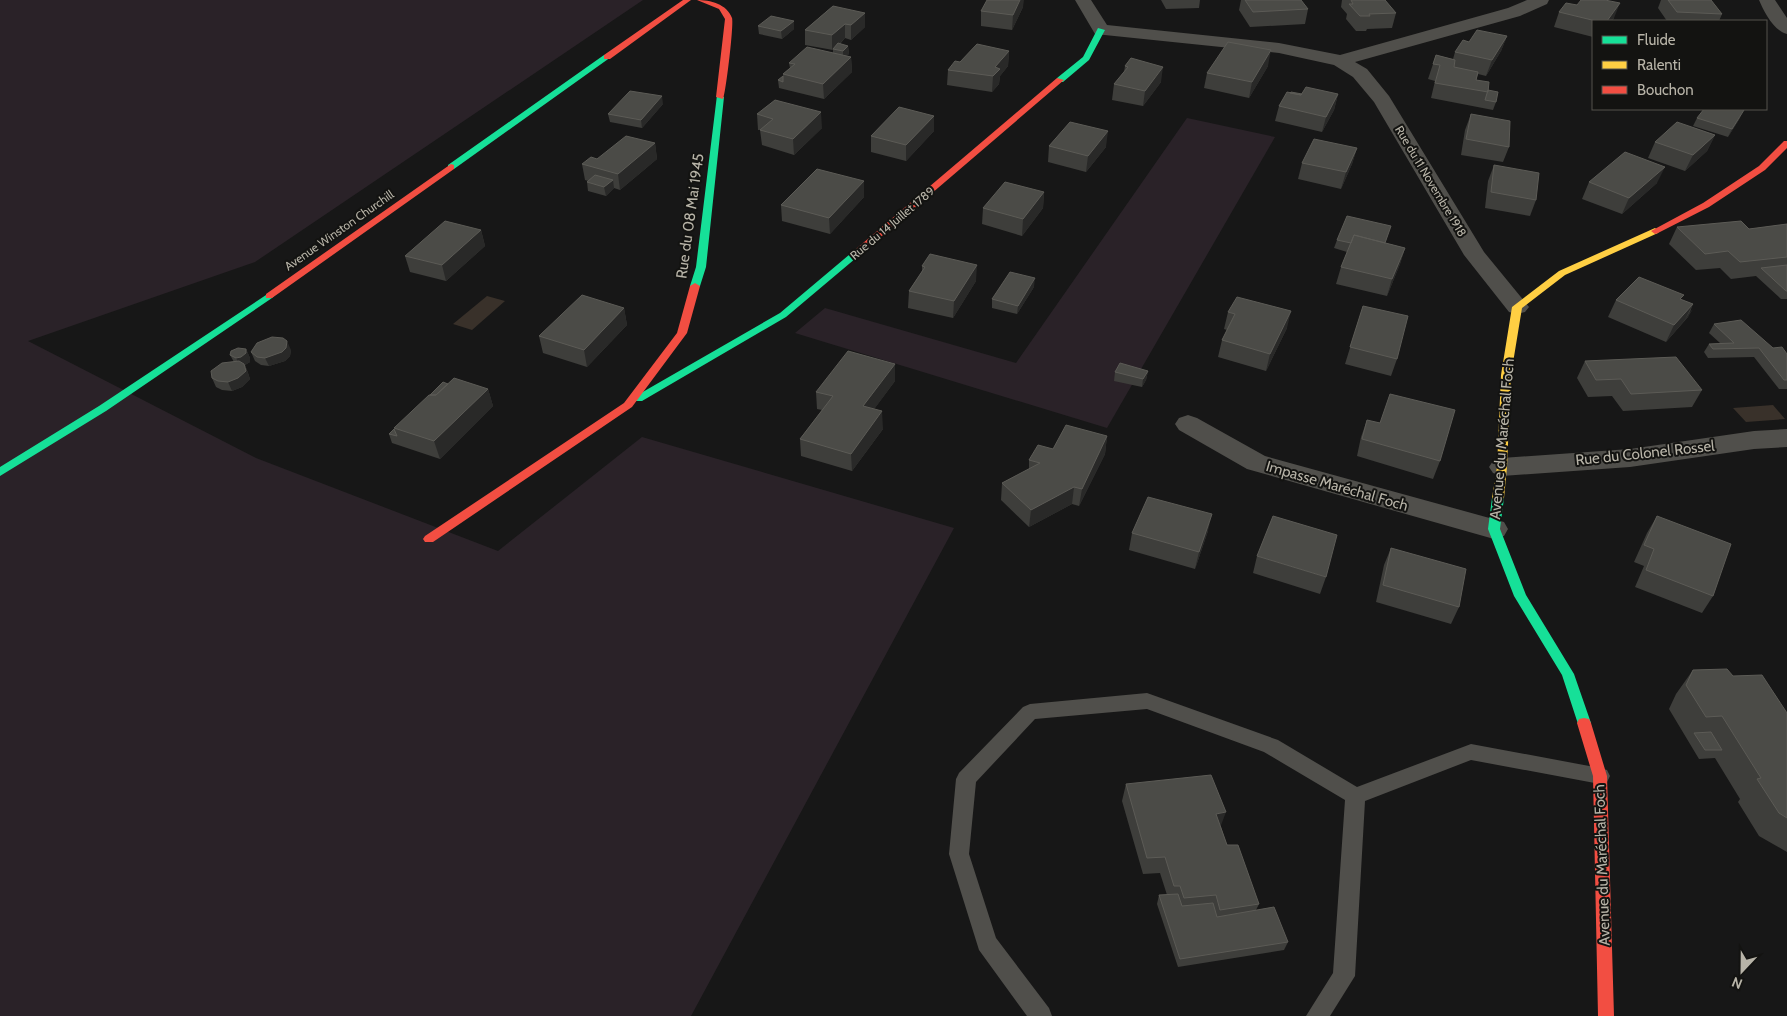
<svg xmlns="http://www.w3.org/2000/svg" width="1787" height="1016" viewBox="0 0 1787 1016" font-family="Cabin,sans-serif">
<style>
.green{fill:#2a2228}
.water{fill:#39312a}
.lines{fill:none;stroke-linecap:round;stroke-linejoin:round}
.lane{fill:#504f4b;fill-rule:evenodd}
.street{fill:#504f4b;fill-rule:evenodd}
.fast{fill:#16e098;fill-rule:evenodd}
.slow{fill:#ffcf43;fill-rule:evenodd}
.jam{fill:#f24e42;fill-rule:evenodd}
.wall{fill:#3e3e3b}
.shaded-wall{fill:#292928}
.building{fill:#4b4b47;stroke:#5c5b56}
.labels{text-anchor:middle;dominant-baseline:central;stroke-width:4;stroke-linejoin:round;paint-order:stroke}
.far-street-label{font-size:12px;fill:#b8b4a8;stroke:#131311}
.street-label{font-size:15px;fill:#b8b4a8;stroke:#131311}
</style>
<rect width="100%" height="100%" fill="#171717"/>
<!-- green -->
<path class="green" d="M0 0H643L255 262 28 341 256 458 498 551 642 437 954 528 691 1016H0Z
M1187 118 1275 137 1107 428 795 333 825 308 1016 363Z"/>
<!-- water -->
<path class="water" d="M487 296 505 301 472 330 453 324Z
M1773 405 1785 419 1746 422 1733 408Z"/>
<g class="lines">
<!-- lane -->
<path class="lane" d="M1147 693 1278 740 1357 787 1471 744 1600 768 1607 770 1610 776 1607 782 1600 784 1471 760 1365 801 1355 976 1330 1016H1306L1333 973 1345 800 1264 752 1147 709 1035 719 976 782 969 854 996 938 1049 1008 1052 1016H1027L979 950 949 854 956 779 959 773 1023 707 1030 704Z"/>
<!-- street -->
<path class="street" d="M1075 0H1091L1107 25 1279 43 1340 55 1508 8 1527 0H1549L1547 4 1520 16 1355 62 1367 69 1389 96 1484 252 1529 307 1525 312 1517 314 1509 312 1464 255 1374 102 1353 77 1334 65 1279 53 1095 34Z
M1759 0H1775L1787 18V34C1774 31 1764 12 1759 0Z
M1188 415 1197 418 1265 456 1504 522 1508 529 1504 536 1494 539 1247 469 1179 430 1175 424 1179 418Z
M1787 429V447L1754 449 1630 467 1502 476 1493 473 1489 467 1493 461 1502 458 1630 449 1754 431Z"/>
<!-- fast -->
<path class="fast" d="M1098 28 1105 30 1089 60 1063 82H1057V78L1083 57Z
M604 55 611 57 454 169H448V165Z
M717 95 724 97 706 267 700 286 695 289 690 286 696 267Z
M859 248 864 251 862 253 786 317 642 401H634L633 399 634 397 780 313 856 249Z
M269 293 274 296 272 298 106 411 0 476V467L99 406Z
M1498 494 1504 498 1500 529 1526 595 1574 674 1591 723 1589 727 1584 728 1579 727 1562 675 1514 596 1488 529 1492 498Z"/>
<!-- slow -->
<path class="slow" d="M1655 228 1659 231 1658 233 1565 275 1522 308 1511 375 1507 467 1504 498 1498 502 1494 501 1492 498 1497 467 1501 375 1512 307 1559 271Z"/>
<!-- jam -->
<path class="jam" d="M683 0H691L610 59H604V55Z
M697 0C710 0 727 4 732 18 734 24 726 91 723 99L716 97 725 19 719 9Z
M1057 78 1064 80 862 253H856V249Z
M1784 141H1787V148L1765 170 1709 207 1658 233 1655 234 1651 231 1703 203 1759 166Z
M451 164 454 165V169L272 298H266V294Z
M695 283 700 286 687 333 632 407 433 542H425L423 539 425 536 624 403 677 333 690 286Z
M1584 718 1589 719 1591 723 1607 776 1614 1016H1598L1593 776 1577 723 1579 719Z"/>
</g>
<!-- wall -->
<path class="wall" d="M1161 0H1200L1199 8 1166 9Z
M1241 0H1301L1308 9 1305 24 1250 27 1239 10Z
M1342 0H1385L1396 13 1392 28 1367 29 1366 31H1356L1346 19 1347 14 1341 7Z
M1661 0H1711L1722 14 1719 21H1667L1658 8Z
M1577 5 1614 18 1612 21H1593V37L1554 27 1559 12Z
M833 6 865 27 851 40 845 38 840 44 848 46 849 54 846 56 851 57 852 72 824 99 779 88 778 80 783 76V74L790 68 789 63 833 53V50L805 45V30Z
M1023 7 1012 30 981 26V11Z
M758 26 794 29 782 39 759 34Z
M1507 36 1501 51 1486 76 1478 74 1476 80 1488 90 1496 102 1493 110 1431 98 1435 81 1428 79 1436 55 1453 59 1455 52 1469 42Z
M1009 51 1008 66 1000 76 999 84 992 92 947 85 948 70 960 62Z
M1131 58 1161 82 1143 106 1112 100 1114 84 1124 72 1125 66Z
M1268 66 1249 98 1204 88 1207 73Z
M1302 94H1338L1334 110 1322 132 1275 121 1279 106Z
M663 104 642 128 610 122 608 114Z
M757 114 822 128 794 155 762 145 760 130H758Z
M1471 114 1509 147 1503 162 1461 155 1465 130Z
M934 116V131L906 161 871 152V136Z
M1697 118H1740L1728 137 1693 126Z
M1715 135 1707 151 1685 171 1648 158 1655 142Z
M655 143 657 159 620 190 614 188 606 196 588 191 587 182 588 181 585 180 582 164 597 159Z
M1049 146 1106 147 1086 172 1048 162Z
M1357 148 1352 164 1341 189 1298 179 1302 163Z
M1494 165 1536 200 1530 216 1485 208 1488 181Z
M1589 182 1657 183 1622 214 1582 199Z
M1044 192 1043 208 1022 236 982 224 983 208Z
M864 197 830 234 782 221 781 205Z
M1787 224V299H1781L1756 276 1731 279 1720 268 1696 270 1669 244 1677 227 1749 229Z
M481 230 485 246 446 281 410 272 405 256Z
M1337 240 1386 243 1405 248 1400 264 1387 296 1336 284 1341 267 1347 252 1334 248Z
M922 266 976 281 953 318 908 308 909 291 922 271Z
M1034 287 1017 314 992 308V299Z
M1616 300H1681L1693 304 1688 317 1666 342 1608 317Z
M1363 306 1397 359 1391 376 1345 364Z
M624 308 627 325 587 367 543 353 539 336Z
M1228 312 1287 328 1266 371 1218 357 1222 340 1227 330 1224 329Z
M1714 324 1787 354V389H1779L1754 357 1708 358 1704 352 1709 344 1720 343 1709 333Z
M246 349 250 358V362L245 365 248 373 250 379 242 387 232 391 222 390 216 387 212 378 234 362 230 355Z
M291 350 290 356 285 361 269 366 261 365 255 361 251 352Z
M1585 361 1702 390 1692 407 1623 411 1612 396 1588 397 1577 378Z
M1148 371 1146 380 1142 387 1114 381 1115 372Z
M895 381 874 409 883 429 852 471 801 456 800 439 822 410 817 409 816 392Z
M448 384 488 389 493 406 440 459 392 443 389 434 394 429V428Z
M1367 420 1440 461 1433 479 1357 456 1361 437Z
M1107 436 1105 454 1079 506 1072 504 1029 527 1001 500 1002 483 1029 469V460L1053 449Z
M1657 516 1713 596 1702 613 1635 587 1644 566 1634 562 1647 533Z
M1208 531 1195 569 1129 550 1132 533Z
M1391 548 1459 607 1451 624 1376 602 1384 565Z
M1257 556 1326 577 1320 594 1253 573Z
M1693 670 1733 676 1787 713V852L1759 836 1738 802 1740 799 1715 758 1699 759 1669 709 1676 694Z
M1126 784 1221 827 1227 845 1259 904 1256 910 1288 942 1284 950 1178 967 1157 904 1159 895H1167L1160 873 1143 874 1122 801Z"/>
<!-- shaded-wall -->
<path class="shaded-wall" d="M1020 0H1024L1023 7 1012 30 1013 15Z
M1620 3 1614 18 1612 21H1607Z
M865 13V27L851 40V25Z
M794 21V29L782 39 781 31Z
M845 24V38L834 49H833L832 50V35Z
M1507 36 1501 51 1486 76 1492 60Z
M848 46 849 54 843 59V51Z
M1271 50 1268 66 1249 98 1252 82Z
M1009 51 1008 66 1000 76 999 84 992 92 993 76 995 67Z
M851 57 852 72 824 99 823 84Z
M1163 67 1161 82 1143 106 1145 91Z
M1338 94 1334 110 1322 132 1326 117Z
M662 96 663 104 642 128 641 120Z
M1744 110 1740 118 1728 137 1732 129Z
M821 112 822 128 794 155 793 139Z
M934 116V131L906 161V145Z
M1108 131 1106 147 1086 172 1088 156Z
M1715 135 1707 151 1685 171 1693 155Z
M655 143 657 159 620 190 618 174Z
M1357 148 1352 164 1341 189 1346 172Z
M1665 167 1657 183 1622 214 1629 198Z
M613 180 614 188 606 196 604 187Z
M864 181V197L830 234 829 218Z
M1044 192 1043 208 1022 236 1023 219Z
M481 230 485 246 446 281 442 265Z
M1405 248 1400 264 1387 296 1392 279Z
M977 265 976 281 953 318 954 301Z
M1035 278 1034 287 1017 314 1018 306Z
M1693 304 1684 321 1666 342 1674 325Z
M624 308 627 325 587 367 584 350Z
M1693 309 1688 317 1684 321 1689 313Z
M1291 311 1287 328 1266 371 1270 354Z
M287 341 291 350 290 356 285 361 269 366 265 358Z
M246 349 250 358V362L245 365 248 373 250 379 242 387 232 391 228 382 240 366 236 358Z
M895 364V381L864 423 863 406Z
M1148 371 1146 380 1142 387 1143 379Z
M488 389 493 406 440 459 434 441Z
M882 411 883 429 852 471 851 454Z
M1107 436 1105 454 1079 506 1082 489Z
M1074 487 1072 504 1029 527 1031 510Z
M1212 514 1208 531 1195 569 1199 552Z
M1226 812 1220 828 1216 814Z"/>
<!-- building -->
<path class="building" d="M987 0H1020L1013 15 981 11Z
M1245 0H1301L1308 9 1253 12Z
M1351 0H1385L1396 13 1369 14 1370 16H1360L1349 4H1353Z
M1581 0H1605L1620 3 1607 21H1596L1559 12 1566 3 1577 5Z
M1668 0H1711L1722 14 1677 12Z
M833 6 865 13 851 25 845 24 832 35 805 30Z
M771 16 794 21 781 31 758 26Z
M1477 30 1507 36 1492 60 1455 52 1463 40 1469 42Z
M1228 42 1271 50 1252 82 1207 73Z
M838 43 848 46 843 51 833 49Z
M977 44 1009 51 995 67 1000 69 993 76 948 70 955 61 960 62Z
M807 47 851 57 823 84 783 74 795 64 789 63Z
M1436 55 1455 60 1454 67 1478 72 1476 80 1489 82 1488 92 1435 83 1440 65 1433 64Z
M1131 58 1163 67 1145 91 1114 84 1128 67 1125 66Z
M783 76V82L778 80Z
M1306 87 1338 94 1326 117 1279 106 1287 92 1301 95Z
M1488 90 1498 92 1496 102 1485 100Z
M630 91 662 96 641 120 608 114Z
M1291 92 1302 94 1301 95 1290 93Z
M775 100 821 112 793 139 760 130 773 119 757 114Z
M899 107 934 116 906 145 871 136Z
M1704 109H1740L1744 110 1732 129 1697 118Z
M1471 114 1510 121 1509 147 1466 139Z
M1070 122 1108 131 1088 156 1049 146Z
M1677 122 1715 135 1693 155 1655 142Z
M626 136 655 143 618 174 582 164 591 157 597 159Z
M1314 139 1357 148 1346 172 1302 163Z
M1625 152 1665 167 1629 198 1589 182Z
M1494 165 1539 173 1536 200 1491 192Z
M817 169 864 181 829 218 781 205Z
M595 175 613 180 604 187 587 182Z
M1005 182 1044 192 1023 219 983 208Z
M1347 216 1391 226 1385 243 1354 235 1351 243 1337 240Z
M445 221 481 230 442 265 405 256Z
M1741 221 1749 229 1787 224V257L1740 262 1728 251 1705 254 1677 227Z
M1354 235 1405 248 1392 279 1341 267Z
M930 254 977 265 954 301 909 291 925 267 922 266Z
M1787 265V291H1786L1761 268Z
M1010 272 1035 278 1018 306 992 299Z
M1639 277 1684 295 1680 299 1693 304 1674 325 1616 300Z
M582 295 624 308 584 350 539 336Z
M1237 297 1291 311 1270 354 1222 340 1235 314 1228 312Z
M1363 306 1408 316 1397 359 1350 347Z
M1741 320 1773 348 1782 347 1787 354V380H1784L1759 348 1713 349 1709 344 1734 343 1714 324Z
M272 337 283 338 287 341 286 348 282 352 265 358 257 357 251 352 257 343Z
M238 348 246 349V353L241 357 236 358 230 355 231 351Z
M848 351 895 364 863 406 882 411 851 454 800 439 833 396 816 392Z
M1676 357 1702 390 1631 394 1621 379 1596 380 1585 361Z
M239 361 244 364 246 371 238 378 228 382 218 381 212 378 211 371 222 363Z
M1120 363 1148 371 1143 379 1115 372Z
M454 378 488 389 434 441 394 428 429 395H436Z
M443 382 448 384 436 395H430Z
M1390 394 1455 410 1440 461 1362 439 1367 420 1380 423Z
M1066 425 1107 436 1082 489 1074 487 1031 510 1002 483 1040 463 1029 460 1038 445 1053 449Z
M394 429 397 436 389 434Z
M1148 497 1212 514 1199 552 1132 533Z
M1273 516 1337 535 1326 577 1257 556Z
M1657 516 1731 544 1713 596 1646 570 1654 549 1644 545Z
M1391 548 1466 569 1459 607 1383 585Z
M1727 669 1733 676 1762 675 1787 713V818L1779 813 1757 779 1761 778 1722 716 1706 717 1686 685 1693 670Z
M1711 732 1722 750H1705L1694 733Z
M1211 775 1226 812 1216 814 1227 845H1238L1259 904 1220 910 1216 895 1184 898 1180 886H1174L1165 857 1147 858 1126 784Z
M1178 894 1182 906 1213 903 1217 917 1274 907 1288 942 1180 959 1159 895Z"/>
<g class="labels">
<!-- far-street labels -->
<g class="far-street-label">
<text transform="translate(1431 181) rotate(59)">Rue du 11 Novembre 1918</text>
<text transform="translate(892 223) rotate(-40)">Rue du 14 Juillet 1789</text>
<text transform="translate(339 230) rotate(-35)">Avenue Winston Churchill</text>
</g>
<!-- street labels -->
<g class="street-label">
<text transform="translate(690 216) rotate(-82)">Rue du 08 Mai 1945</text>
<text transform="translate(1502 439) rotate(-85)">Avenue du Maréchal Foch</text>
<text transform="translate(1645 453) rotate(-6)">Rue du Colonel Rossel</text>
<text transform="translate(1337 486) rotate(16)">Impasse Maréchal Foch</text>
<text transform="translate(1602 865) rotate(-92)">Avenue du Maréchal Foch</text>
</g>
</g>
<!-- legend -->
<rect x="1592" y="20" width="175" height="90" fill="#131311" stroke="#55534d"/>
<rect x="1602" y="36" width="25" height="8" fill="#16e098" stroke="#55534d"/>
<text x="1637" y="45" font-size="15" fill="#b8b4a8">Fluide</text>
<rect x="1602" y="61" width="25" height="8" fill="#ffcf43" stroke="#55534d"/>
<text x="1637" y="70" font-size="15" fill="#b8b4a8">Ralenti</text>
<rect x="1602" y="86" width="25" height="8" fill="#f24e42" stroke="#55534d"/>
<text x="1637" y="95" font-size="15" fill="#b8b4a8">Bouchon</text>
<!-- north arrow -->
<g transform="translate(1742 971) rotate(202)" stroke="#131311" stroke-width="4" paint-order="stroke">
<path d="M0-4L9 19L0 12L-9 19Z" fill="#b8b4a8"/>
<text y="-8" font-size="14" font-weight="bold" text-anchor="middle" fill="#b8b4a8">N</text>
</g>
</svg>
